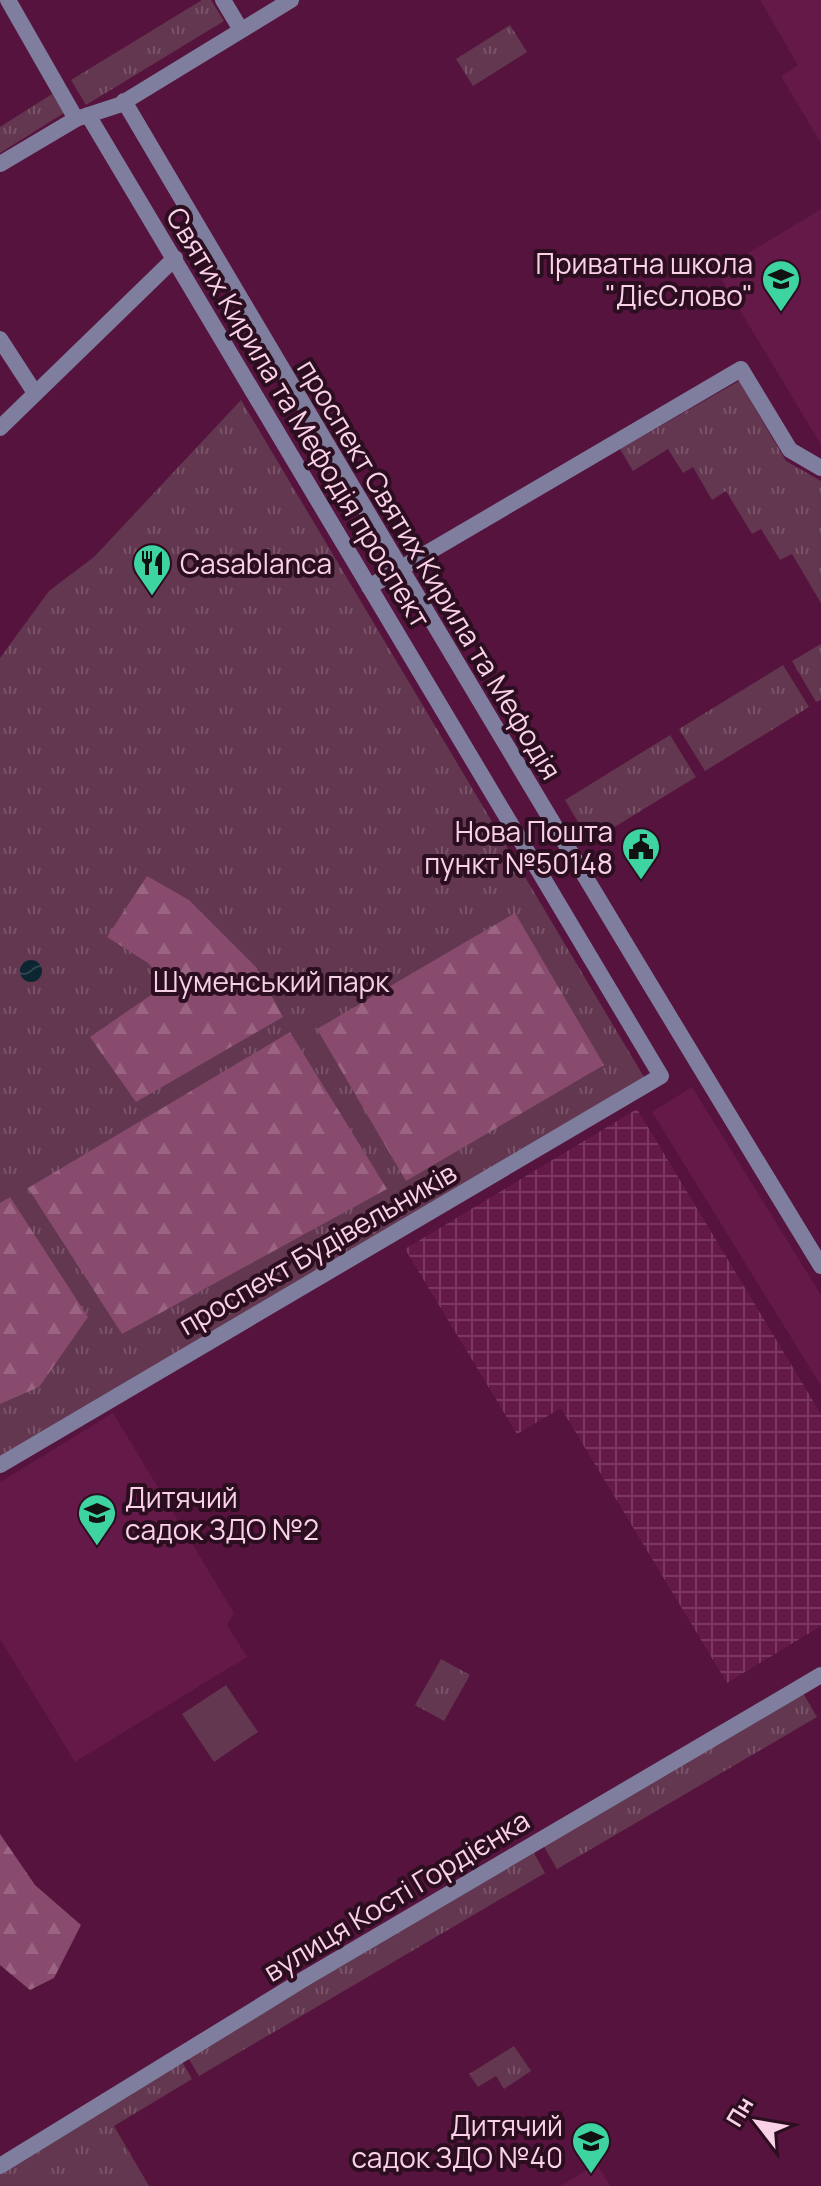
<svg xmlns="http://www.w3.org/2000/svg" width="821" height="2186" viewBox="0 0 821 2186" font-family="Manrope,sans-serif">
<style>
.built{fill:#641948}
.industrial{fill:url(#industrial-grid)}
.grass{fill:url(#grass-tufts)}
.forest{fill:url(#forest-firs)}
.pitch{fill:#62374f}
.water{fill:url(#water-waves)}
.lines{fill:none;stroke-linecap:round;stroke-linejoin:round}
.street{stroke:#7f7e9e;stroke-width:16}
.labels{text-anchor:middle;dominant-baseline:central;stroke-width:8;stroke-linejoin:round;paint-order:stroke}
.poi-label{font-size:28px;fill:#fbd1e7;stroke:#2b0e1f;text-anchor:end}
.street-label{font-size:28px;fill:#fbd1e7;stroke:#2b0e1f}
.park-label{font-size:28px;fill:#f5cfe3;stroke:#2b0e1f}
</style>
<defs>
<pattern id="industrial-grid" width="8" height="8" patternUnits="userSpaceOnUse" patternTransform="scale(2)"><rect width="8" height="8" fill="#641948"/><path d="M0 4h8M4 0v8" fill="none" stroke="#7b3962"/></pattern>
<pattern id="grass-tufts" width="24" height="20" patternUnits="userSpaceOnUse" patternTransform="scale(2)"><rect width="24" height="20" fill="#62374f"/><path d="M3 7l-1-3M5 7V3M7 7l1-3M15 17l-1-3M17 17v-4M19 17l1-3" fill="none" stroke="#795368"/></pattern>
<pattern id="forest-firs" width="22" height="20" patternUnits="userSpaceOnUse" patternTransform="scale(2)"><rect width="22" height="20" fill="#884b6d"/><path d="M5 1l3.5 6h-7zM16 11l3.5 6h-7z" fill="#9a6482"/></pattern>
<pattern id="water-waves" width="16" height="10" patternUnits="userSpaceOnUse" patternTransform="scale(2)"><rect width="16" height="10" fill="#0b2630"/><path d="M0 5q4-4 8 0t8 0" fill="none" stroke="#2f444e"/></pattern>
</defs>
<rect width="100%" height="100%" fill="#56133d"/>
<!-- built -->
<path class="built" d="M760 0H821V143L781 76 798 65Z
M821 209V445L717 272Z
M692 1087 821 1295V1386L652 1112Z
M113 1413 234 1613 227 1625 247 1657 75 1762 0 1639V1482Z
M597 2164 610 2186H560Z"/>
<!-- industrial -->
<path class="industrial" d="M637 1109 821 1414V1626L727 1683 561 1408 517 1434 405 1249Z"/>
<!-- grass -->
<path class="grass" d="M202 0H211L224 21 86 105 71 80Z
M510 25 527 52 473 86 456 59Z
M52 94 64 113 0 153V127Z
M739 381 786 461 821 481V603L792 554 780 560 761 529 752 534 726 491 712 500 693 467 683 473 668 449 633 471 620 449Z
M241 400 644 1077 0 1456V658L49 591 94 557Z
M821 644V700L816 702 792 661Z
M783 665 809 707 705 771 679 729Z
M670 735 696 777 590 842 565 800Z
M441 1659 470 1675 444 1721 415 1705Z
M803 1693 817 1717 557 1869 543 1845Z
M534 1853 545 1873 199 2076 187 2056Z
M514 2046 531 2071 504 2089 496 2076 478 2087 469 2074Z
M181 2060 192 2079 114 2126 149 2186H0V2171Z"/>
<!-- forest -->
<path class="forest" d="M147 876 189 900 256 967 283 1017 136 1102 90 1037 167 984 148 963 107 937Z
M515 913 604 1065 406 1181 317 1029Z
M290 1032 387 1189 122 1334 28 1188Z
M10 1197 88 1317 39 1387 0 1404V1203Z
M0 1834 35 1885 81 1925 54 1978 30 1990 0 1965Z"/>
<!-- pitch -->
<path class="pitch" d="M226 1685 258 1732 214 1762 182 1714Z"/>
<!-- water -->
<path class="water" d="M20 971a11 11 0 1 1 22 0a11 11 0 1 1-22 0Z"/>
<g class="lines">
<!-- street -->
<path class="street" d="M8 0 76 119
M223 0 241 30
M124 101C354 491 585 880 821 1266
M0 164 76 119 119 105 291 0
M0 339 35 393
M0 428 175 258
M369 587 741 369 790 450 821 468
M0 1465 661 1076 88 115
M0 2166 304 1979 821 1675"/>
</g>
<!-- icons -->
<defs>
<g id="school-pin" transform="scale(2)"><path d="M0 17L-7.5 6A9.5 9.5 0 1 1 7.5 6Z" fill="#3ed4a2" stroke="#2b0e1f"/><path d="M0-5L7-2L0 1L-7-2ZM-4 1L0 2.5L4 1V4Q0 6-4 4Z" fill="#111"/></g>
<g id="restaurant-pin" transform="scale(2)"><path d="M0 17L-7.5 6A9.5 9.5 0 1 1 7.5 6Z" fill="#3ed4a2" stroke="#2b0e1f"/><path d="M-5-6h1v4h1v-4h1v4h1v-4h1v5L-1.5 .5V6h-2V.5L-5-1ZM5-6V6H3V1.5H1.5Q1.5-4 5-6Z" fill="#111"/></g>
<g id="civic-pin" transform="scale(2)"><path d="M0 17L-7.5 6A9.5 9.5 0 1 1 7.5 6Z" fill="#3ed4a2" stroke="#2b0e1f"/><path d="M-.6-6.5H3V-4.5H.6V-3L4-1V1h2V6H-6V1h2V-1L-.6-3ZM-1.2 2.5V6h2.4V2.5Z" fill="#111"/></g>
</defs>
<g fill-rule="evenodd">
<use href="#school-pin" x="781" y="279"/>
<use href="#restaurant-pin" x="152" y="563"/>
<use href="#civic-pin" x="641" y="847"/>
<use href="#school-pin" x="97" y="1513"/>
<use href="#school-pin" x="591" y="2141"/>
</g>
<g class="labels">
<!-- poi labels -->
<g class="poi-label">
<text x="753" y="263">Приватна школа<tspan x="753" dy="32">"ДієСлово"</tspan></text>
<text x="180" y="563" text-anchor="start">Casablanca</text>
<text x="613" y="831">Нова Пошта<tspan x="613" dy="32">пункт №50148</tspan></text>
<text x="125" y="1497" text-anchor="start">Дитячий<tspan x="125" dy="32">садок ЗДО №2</tspan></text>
<text x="563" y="2125">Дитячий<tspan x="563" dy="32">садок ЗДО №40</tspan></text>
</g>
<!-- street labels -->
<g class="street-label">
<text transform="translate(299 417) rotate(59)">Святих Кирила та Мефодія проспект</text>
<text transform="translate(430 569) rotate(59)">проспект Святих Кирила та Мефодія</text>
<text transform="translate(317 1248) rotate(-30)">проспект Будівельників</text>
<text transform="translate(396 1895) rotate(-31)">вулиця Кості Гордієнка</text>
</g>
<!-- park labels -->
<g class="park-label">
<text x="271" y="981">Шуменський парк</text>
</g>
</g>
<!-- north arrow -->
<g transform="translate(757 2122) rotate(301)" stroke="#2b0e1f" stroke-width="6" paint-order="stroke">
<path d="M0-6L14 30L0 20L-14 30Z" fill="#fbd1e7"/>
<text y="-12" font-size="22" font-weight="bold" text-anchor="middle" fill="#fbd1e7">Пн</text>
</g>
</svg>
